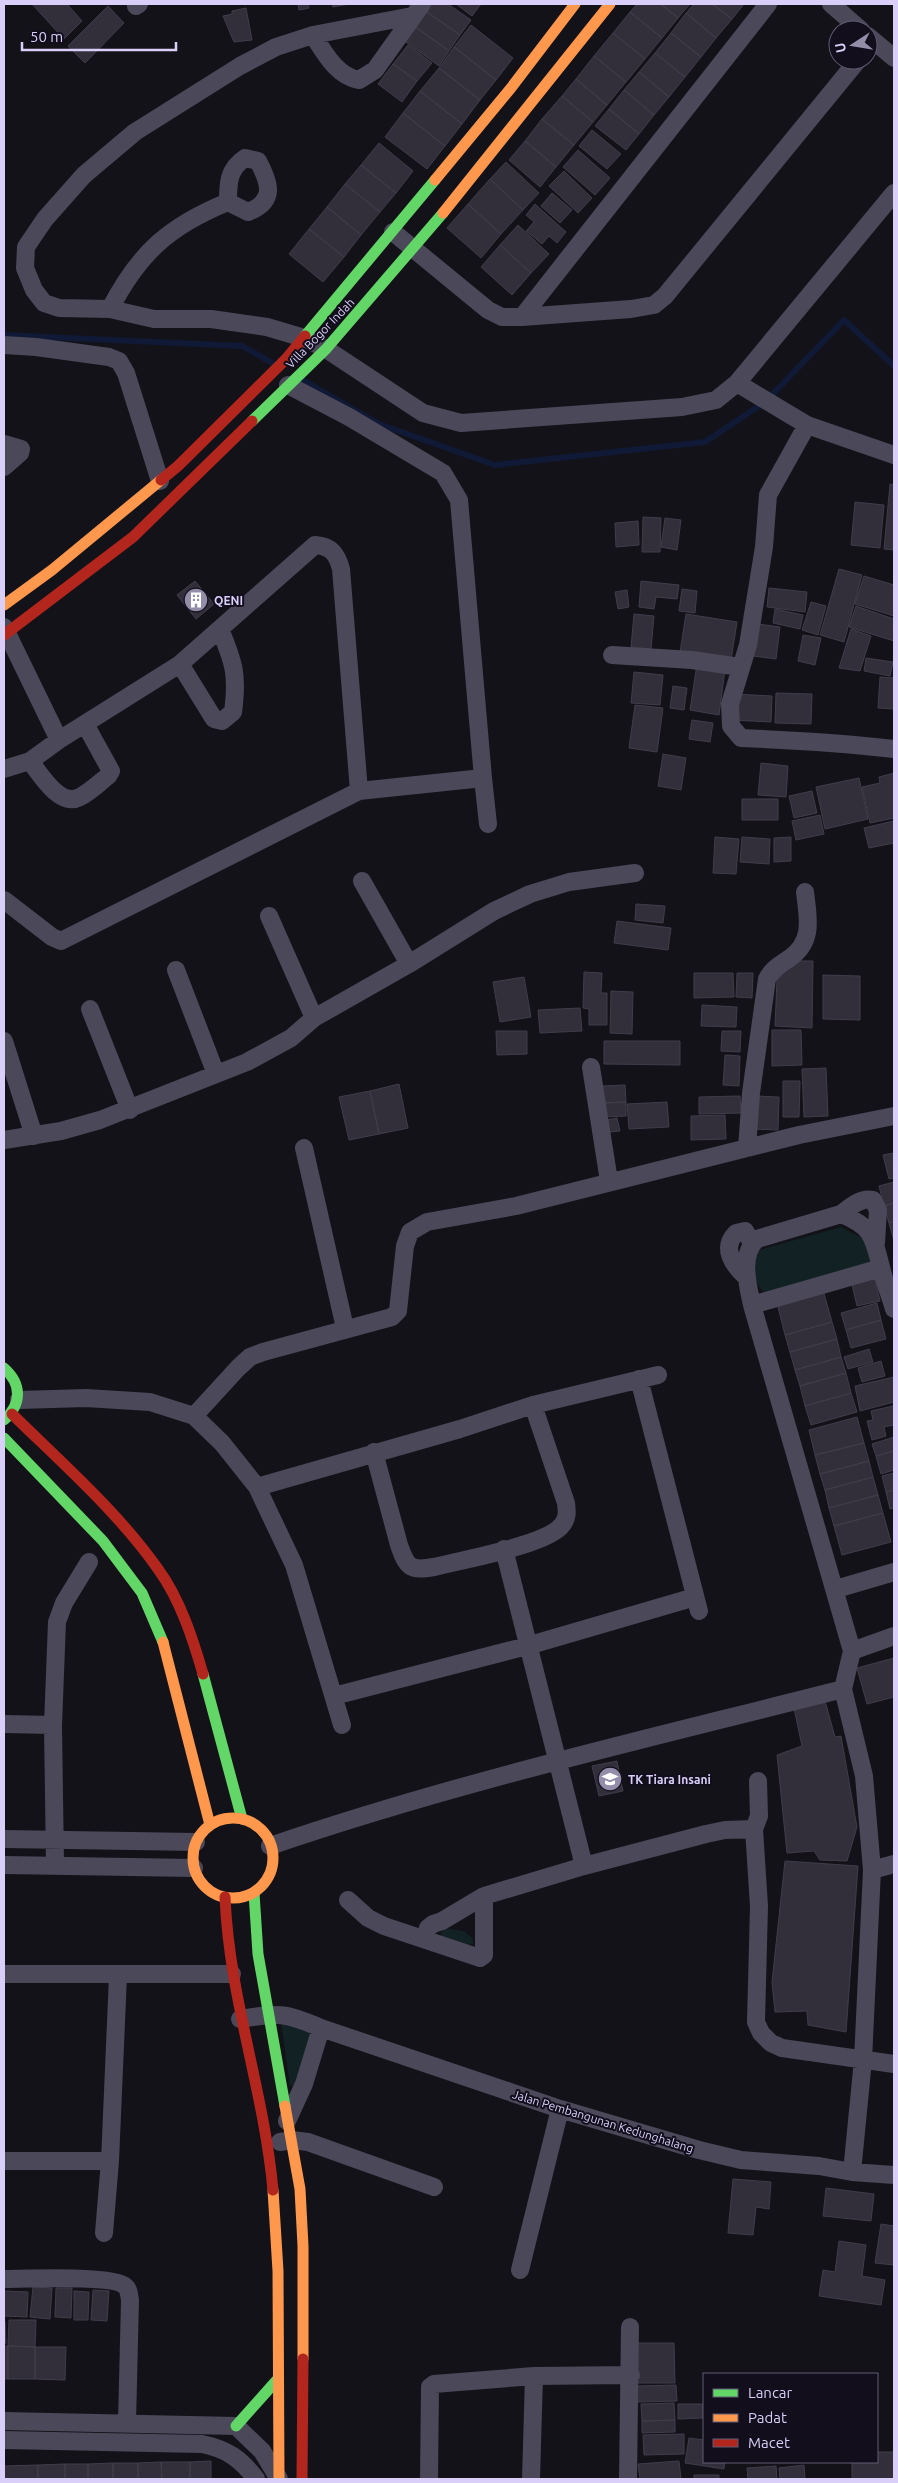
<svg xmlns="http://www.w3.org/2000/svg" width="898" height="2483" viewBox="0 0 898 2483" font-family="Ubuntu,sans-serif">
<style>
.green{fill:#122224}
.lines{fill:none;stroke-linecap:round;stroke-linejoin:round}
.stream{stroke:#101a36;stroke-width:6}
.building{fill:#322f3b;stroke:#413c4b}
.street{stroke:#4a4859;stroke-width:18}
.fast{stroke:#63d668;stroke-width:11}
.slow{stroke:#ff974d;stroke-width:11}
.jam{stroke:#b3261e;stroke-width:11}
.labels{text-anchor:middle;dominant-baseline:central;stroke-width:4;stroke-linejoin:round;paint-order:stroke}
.street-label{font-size:12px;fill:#d9cff9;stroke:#120e1c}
.poi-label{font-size:12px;font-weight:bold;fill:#d9cff9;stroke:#120e1c;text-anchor:start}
</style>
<rect width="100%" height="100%" fill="#131218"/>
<!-- green -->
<path class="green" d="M841 1227 867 1241 871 1261 868 1264 765 1294 748 1272 756 1251Z
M444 1928 464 1931 473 1939V1944L468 1945 441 1937V1932Z
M281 2022 310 2033 300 2084 290 2086Z"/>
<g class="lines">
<!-- stream -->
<path class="stream" d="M4 335 242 346 274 364
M303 380 379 424 495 465 705 442 765 402 844 320 894 366"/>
</g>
<!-- building -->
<path class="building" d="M32 4H67L82 21 64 39Z
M298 4H308L309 8 299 10Z
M332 4H349L333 7Z
M429 4H448L471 20 460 35 424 10Z
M456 4H481L472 16Z
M637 4H661L678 18 662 38 630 12Z
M661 4H690L678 18Z
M694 4H712L732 19 716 38 686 13Z
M712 4H744L732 19Z
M108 6 124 23 85 63 68 46Z
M246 8 252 40 234 42 223 16 232 14V11Z
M424 10 460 35 449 51 414 26Z
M630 12 662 38 645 59 613 33Z
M686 13 716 38 701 57 671 33Z
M471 25 513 58 496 80 454 47Z
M414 26 449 51 439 66 403 40Z
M613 33 645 59 626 82 594 56Z
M671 33 701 57 685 77 655 53Z
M408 45 432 63 417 81 393 64Z
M454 47 496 80 480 100 439 68Z
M655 53 685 77 669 97 639 72Z
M594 56 626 82 607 105 576 79Z
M393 64 417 81 402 102 378 84Z
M439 68 480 100 462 124 420 91Z
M639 72 669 97 654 115 624 90Z
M576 79 607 105 593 122 562 96Z
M624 90 654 115 639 134 609 109Z
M420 91 462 124 445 146 403 113Z
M562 96 593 122 574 145 542 119Z
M609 109 639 134 626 150 595 126Z
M403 113 445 146 427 169 385 137Z
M542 119 574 145 556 167 525 141Z
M592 130 621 154 607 169 579 146Z
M525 141 556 167 540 187 509 160Z
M379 143 413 171 396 193 361 165Z
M578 150 610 178 595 195 563 167Z
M506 162 539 193 523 210 490 179Z
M361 165 396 193 380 212 345 184Z
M564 171 592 198 578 213 549 186Z
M490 179 523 210 501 234 468 204Z
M345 184 380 212 361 235 327 207Z
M552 193 572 210 560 223 541 206Z
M468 204 501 234 481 258 447 228Z
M535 204 566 232 557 243 549 236 542 244 526 231 534 222 526 215Z
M327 207 361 235 344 257 309 229Z
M518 225 549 254 531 273 500 245Z
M309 229 344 257 323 282 289 254Z
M500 245 531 273 512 295 481 267Z
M890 484 894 485V550L884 549Z
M855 502 884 505 880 548 851 545Z
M643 517 661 518 660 552H642Z
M665 518 681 520 677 550 661 547Z
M638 521 639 545 616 547 615 523Z
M839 569 862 575 844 642 820 635Z
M864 576 894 585V616L855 604Z
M195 581 214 604 196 619 177 595Z
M641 581 679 585 677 599 656 597 654 609 639 607Z
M769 588 807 592 805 612 767 607Z
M682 589 697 591 695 613 679 611Z
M627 590 629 607 618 609 615 592Z
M811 602 826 606 818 635 802 630Z
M856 606 894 619V641L849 627Z
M775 609 803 615 800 629 773 623Z
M634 614 654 616 651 649 631 647Z
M686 614 737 622 731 660 680 652Z
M758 624 780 627 776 659 753 656Z
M851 629 871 636 860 671 839 668Z
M803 635 821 638 815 665 798 661Z
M866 658 893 662 890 676 864 671Z
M697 664 725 669 719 715 690 710Z
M634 672 663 675 660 705 631 703Z
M880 677 894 678V709L878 708Z
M673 686 687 688 684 710 670 708Z
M776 693 812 694 811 724 775 723Z
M734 694 772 696 771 722 732 720Z
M635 705 663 708 657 752 629 748Z
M692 720 713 723 710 742 689 739Z
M663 754 686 758 681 790 658 786Z
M761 763 788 766 786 797 758 795Z
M894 773V818L870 823 862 787 880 783 879 777Z
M859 778 868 819 825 829 816 787Z
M812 791 817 813 794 818 789 796Z
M742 799H778V820H742Z
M820 815 824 834 796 840 792 821Z
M894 821V843L869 848 864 828Z
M715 837 739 839 736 874 713 873Z
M742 837 770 839 769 864 740 862Z
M791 837V861L774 862V838Z
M636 904 665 906 663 923 635 920Z
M617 921 671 928 668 950 614 943Z
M796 961H813L812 1028 775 1026 777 980Z
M584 972 602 973 601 993H607V1025H589V1009L583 1008Z
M694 973H733L734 997 694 998Z
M737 973H753L752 998 736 997Z
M823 975 860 976V1020L823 1019Z
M524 977 531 1017 500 1022 493 982Z
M611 991 633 992 632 1034 610 1033Z
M702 1005 737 1007 736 1027 701 1026Z
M580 1008 582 1031 540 1033 538 1010Z
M772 1030H801L802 1065 772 1066Z
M496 1031H527V1054L497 1055Z
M722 1031H741L740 1052 721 1051Z
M604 1041H680V1065L604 1064Z
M725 1055 740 1056 739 1086 723 1085Z
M826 1068 828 1116 804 1117 802 1069Z
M783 1081H800L799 1117H783Z
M399 1084 408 1128 379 1134 370 1091Z
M625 1085 626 1102 602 1103V1086Z
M370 1091 379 1134 349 1140 339 1097Z
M740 1096 741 1113 699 1114V1097Z
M755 1096 779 1097 778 1130 752 1129Z
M626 1102V1116L603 1117 602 1103Z
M667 1102 669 1127 629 1129 627 1104Z
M725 1115 726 1139 691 1140V1116Z
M617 1118 620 1131 610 1132 607 1120Z
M894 1153V1178L889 1179 883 1155Z
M894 1182V1203L884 1206 879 1186Z
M894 1203V1221L889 1223 884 1206Z
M894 1221V1241L889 1223Z
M874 1274 880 1301 857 1306 851 1280Z
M823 1290 832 1322 785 1335 777 1303Z
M877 1303 881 1320 846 1330 841 1313Z
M881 1320 886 1339 851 1348 846 1330Z
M832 1322 837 1339 790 1352 785 1335Z
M837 1339 841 1357 795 1370 790 1352Z
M869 1349 873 1362 848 1369 844 1357Z
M841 1357 846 1373 800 1386 795 1370Z
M881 1361 885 1376 862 1382 858 1368Z
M846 1373 851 1393 805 1406 800 1386Z
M894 1377V1402L860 1411 855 1386Z
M851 1393 857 1412 811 1425 805 1406Z
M893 1406 894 1425 884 1427 886 1436 872 1440 867 1421 873 1420 871 1411Z
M857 1417 864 1443 815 1455 809 1430Z
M894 1437V1451L876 1456 872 1444Z
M864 1443 869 1461 820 1474 815 1455Z
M894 1451V1470L881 1474 876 1456Z
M869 1461 873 1477 825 1490 820 1474Z
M894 1473V1490L886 1492 882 1476Z
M873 1477 878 1495 829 1508 825 1490Z
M894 1490V1508L890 1509 886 1492Z
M878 1495 883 1513 834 1526 829 1508Z
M883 1513 891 1542 842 1555 834 1526Z
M894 1658V1697L867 1704 857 1668Z
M825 1701 835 1737 841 1736 857 1827 847 1861 820 1860 814 1851 787 1853 777 1755 802 1746 794 1708Z
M617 1761 623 1791 599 1796 592 1766Z
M785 1861 858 1866 846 2032 808 2025 807 2011 775 2012 772 1982Z
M733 2179 771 2182 769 2209 756 2207 753 2235 728 2233Z
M826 2188 874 2194 871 2221 823 2216Z
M881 2224 894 2226V2265L875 2263Z
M839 2241 866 2245 862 2276 885 2280 881 2305 819 2296 823 2270 835 2272Z
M33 2287 52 2288 50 2319 30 2317Z
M56 2288H72L71 2318 55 2317Z
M93 2290 109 2291 107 2321 91 2320Z
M4 2291 28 2292 27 2317 4 2316Z
M74 2291 89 2292 88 2320H74Z
M9 2320H36L35 2347 8 2346Z
M4 2321H5L6 2343 4 2344Z
M636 2343H674L675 2383H637Z
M4 2346H8V2379H4Z
M8 2346 35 2347V2379H8Z
M35 2347H66L65 2380 35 2379Z
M676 2385 677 2401 637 2402V2386Z
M674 2403 675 2420 642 2421 641 2404Z
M678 2404H703V2418L678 2419Z
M675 2420V2432L642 2433V2421Z
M684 2434V2454L644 2455 643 2435Z
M689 2438 704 2440V2462H725L724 2469 685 2463Z
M877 2452H894V2479H852V2462H877Z
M211 2461V2479H190V2462Z
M679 2461 681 2479H640L638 2464Z
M161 2462 162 2479H138V2463Z
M161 2462H190V2479H162Z
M113 2463V2479H88V2464Z
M113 2463H138V2479H113Z
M65 2464V2479H38V2465Z
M65 2464H88V2479H65Z
M38 2465V2479H4V2466Z
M804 2465 805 2479H780L779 2468Z
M776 2466 777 2479H748L747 2468Z
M694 2475H719V2479H694Z"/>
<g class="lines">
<!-- street -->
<path class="street" d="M831 4 861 30
M136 6 139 4
M412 16 313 35 276 47 240 66 135 132 84 175 45 219 26 247 25 268 34 290 44 303 59 308 110 309 154 319H211L267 327 304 338 326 349 423 413 461 423 682 407 716 400 737 383 894 193
M313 35C324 52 337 77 359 80L375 70 422 4
M868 36 894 58
M393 232 488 310 502 317H522L631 309 654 305 665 296 858 60
M110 309C139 253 169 226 228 202L248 212C276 201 270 183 258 161L245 158C228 169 228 184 228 202
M522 317 768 4
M4 345 36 347 109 357 119 361 126 373 160 481
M737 383 807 425 894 455
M807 425 768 495 764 547 748 645 730 704 731 726 741 738C792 740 843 743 894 749
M4 444 21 449 20 453 4 467
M4 627 59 740
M612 655 692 660 740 667
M180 664 214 719 222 721 233 712C238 675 234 663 220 629
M30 761C40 774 60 808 80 797 90 792 99 783 108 776L111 771 85 724
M4 769 30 761 59 740 180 664 315 545C331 546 337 554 341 569L359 791
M483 778 488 824
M362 881 409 964
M4 900 52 937 61 941 359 791 483 778 459 500 443 473 349 417 288 385
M269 916 314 1018
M176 970 216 1074
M90 1009 130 1110
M4 1041 34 1136
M591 1067 609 1181
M4 1140 61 1131 100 1120 247 1062 291 1038 314 1018 409 964 494 911 530 894 569 882 635 873
M304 1148 345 1328
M747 1148 751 1093 767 979C772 969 781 964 790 958 814 941 808 918 805 892
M841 1214C850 1207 861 1197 873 1200L878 1210 876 1243
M746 1277C733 1265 721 1248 736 1233L745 1231 752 1243
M752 1305 881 1268
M639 1379 699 1611
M19 1400 86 1398 150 1402 194 1416 222 1443 257 1487 294 1565 342 1725
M194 1416 238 1368 250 1357 263 1352 392 1317 398 1311 405 1246 410 1232 427 1222 516 1206 799 1135 894 1116
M374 1452 399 1545C407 1568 410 1571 434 1567 461 1560 547 1545 562 1525 568 1518 567 1511 566 1503L533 1405
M257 1487 460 1429 533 1405 658 1375
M504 1549 584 1866
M836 1589 894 1572
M852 1651 894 1636
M334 1696 527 1646 695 1597
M4 1724 53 1725
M758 1781 759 1816 754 1829 759 1906 756 2022 761 2033 771 2043 782 2048 894 2064
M4 1839 196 1842
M270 1846C457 1782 651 1738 843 1689
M4 1865 194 1868
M55 1865 53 1725 57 1622 64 1603 89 1562
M872 1870 894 1864
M348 1900 368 1918 384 1926 480 1958 484 1955V1896
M425 1938 428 1928 433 1924 442 1921 484 1896 584 1866 706 1834 725 1830 754 1829
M4 1974H232
M240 2019C279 2013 284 2012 321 2028L560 2109 699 2150 741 2160 819 2166 852 2172 894 2175
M287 2121 304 2084 321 2028
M280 2142 292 2140 308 2142 434 2187
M4 2161H110
M852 2172 863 2060 872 1870 864 1776 843 1689 852 1651 752 1305C748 1286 739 1255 757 1239L841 1214C873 1227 873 1237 881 1267 884 1281 890 1295 894 1309
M104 2233 110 2161 118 1976
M520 2270 560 2109
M4 2279C23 2279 114 2275 125 2286 129 2289 129 2295 130 2300L127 2423
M4 2421 236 2426 262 2451 279 2479
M4 2440 202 2444C227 2449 241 2459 256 2479
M429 2479 430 2387 434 2384 534 2376 631 2375
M531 2479 534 2376
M628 2479 630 2327"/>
<!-- fast -->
<path class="fast" d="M305 336 435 180
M252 421 326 349 443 213
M4 1368C22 1384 22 1404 4 1420
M4 1438 103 1541 142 1593 163 1642
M203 1674 242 1819
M254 1893 258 1954 285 2106
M236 2426 277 2380"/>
<!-- slow -->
<path class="slow" d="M435 180 511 88 575 4
M443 213 610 4
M4 605 52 570 161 480
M163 1642 210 1825
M193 1858a40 40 0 1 1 80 0a40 40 0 1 1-80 0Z
M285 2106 300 2189 303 2246V2359
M273 2190 278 2271 279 2479"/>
<!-- jam -->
<path class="jam" d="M161 480 178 466 286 359 305 336
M4 635 133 537 252 421
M12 1414C62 1463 118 1512 158 1569 180 1599 193 1639 203 1674
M225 1897C229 1997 264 2091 273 2190
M302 2479 303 2359"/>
</g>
<!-- icons -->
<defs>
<g id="building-disc" transform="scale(1.25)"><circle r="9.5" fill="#948daa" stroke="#120e1c"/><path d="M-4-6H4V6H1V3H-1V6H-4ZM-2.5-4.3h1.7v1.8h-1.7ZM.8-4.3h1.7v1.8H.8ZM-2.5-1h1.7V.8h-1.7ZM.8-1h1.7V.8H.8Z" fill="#fff"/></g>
<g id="school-disc" transform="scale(1.25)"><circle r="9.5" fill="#948daa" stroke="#120e1c"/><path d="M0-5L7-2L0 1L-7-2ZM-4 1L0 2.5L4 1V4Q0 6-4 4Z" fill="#fff"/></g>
</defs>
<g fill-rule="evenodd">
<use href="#building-disc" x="196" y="600"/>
<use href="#school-disc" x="610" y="1779"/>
</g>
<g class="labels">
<!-- street labels -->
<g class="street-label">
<text transform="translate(320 333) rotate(-46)">Villa Bogor Indah</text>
<text transform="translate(603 2121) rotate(17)">Jalan Pembangunan Kedunghalang</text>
</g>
<!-- poi labels -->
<g class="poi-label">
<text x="214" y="600">QENI</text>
<text x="628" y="1779">TK Tiara Insani</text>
</g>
</g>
<!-- border -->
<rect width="898" height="2483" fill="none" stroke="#d9cff9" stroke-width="10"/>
<!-- legend -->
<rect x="703" y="2373" width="175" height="90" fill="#120e1c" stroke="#625b74"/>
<rect x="713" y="2389" width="25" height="8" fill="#63d668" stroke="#625b74"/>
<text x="748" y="2398" font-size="15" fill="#d9cff9">Lancar</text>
<rect x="713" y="2414" width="25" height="8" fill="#ff974d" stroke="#625b74"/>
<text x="748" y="2423" font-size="15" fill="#d9cff9">Padat</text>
<rect x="713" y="2439" width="25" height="8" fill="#b3261e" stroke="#625b74"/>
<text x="748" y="2448" font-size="15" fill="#d9cff9">Macet</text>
<!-- north arrow -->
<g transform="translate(853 45) rotate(258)"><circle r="24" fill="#120e1c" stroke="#625b74"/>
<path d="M0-4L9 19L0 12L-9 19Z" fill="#948daa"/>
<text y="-8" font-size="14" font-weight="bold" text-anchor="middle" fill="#d9cff9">U</text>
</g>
<!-- scale -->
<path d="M22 42v8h154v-8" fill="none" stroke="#d9cff9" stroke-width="2.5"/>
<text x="30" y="42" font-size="15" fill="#d9cff9" stroke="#120e1c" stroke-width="4" paint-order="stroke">50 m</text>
</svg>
